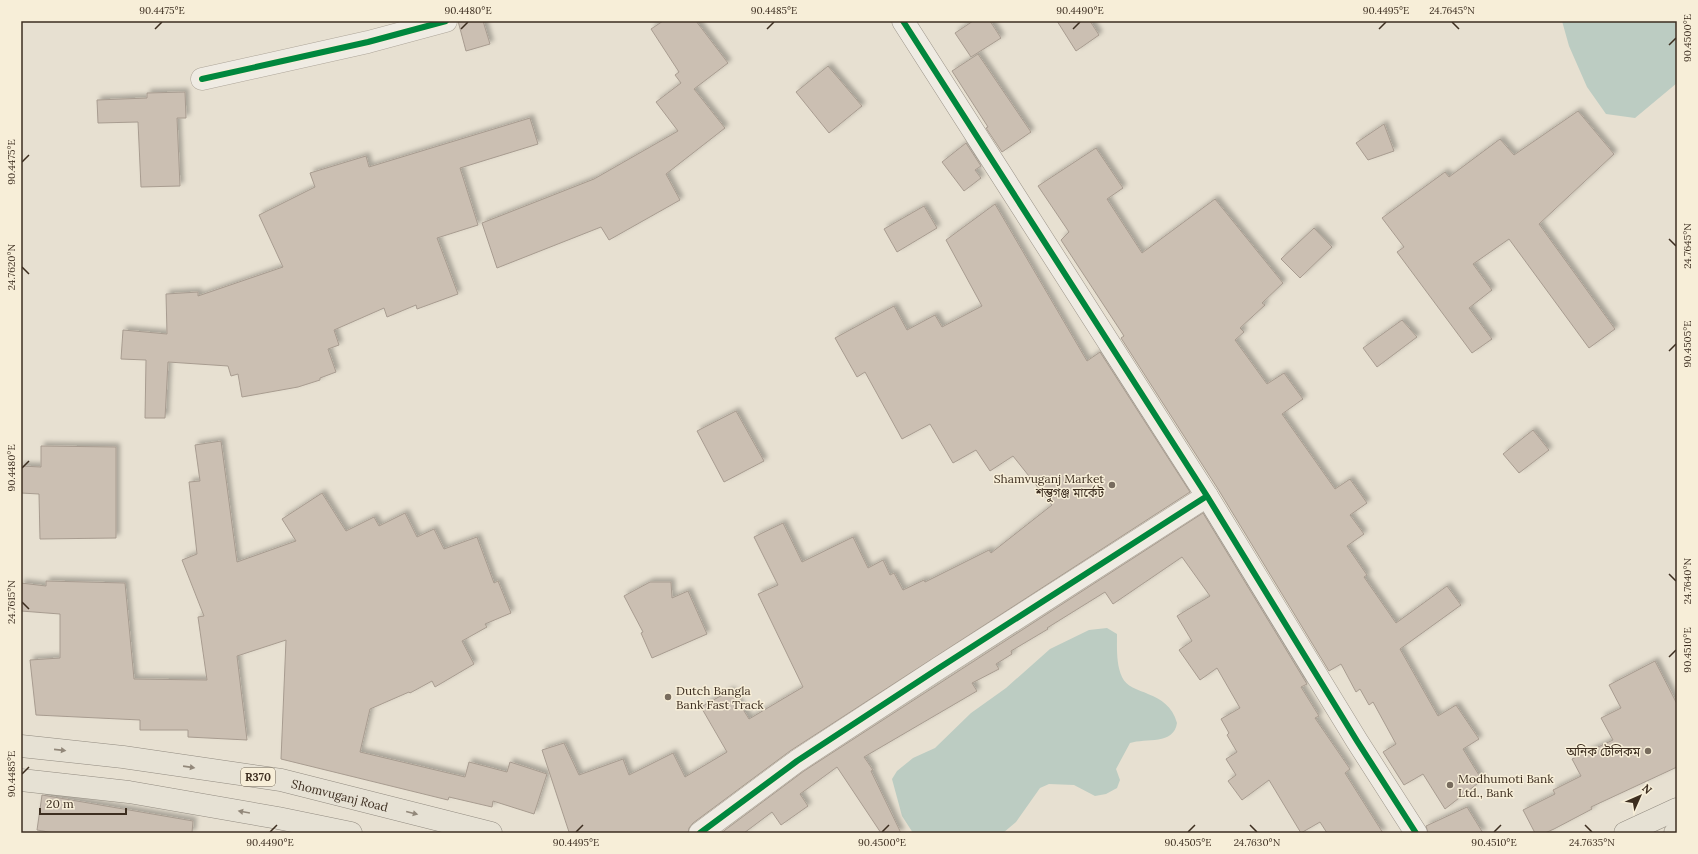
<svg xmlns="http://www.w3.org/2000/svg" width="1698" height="854" viewBox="0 0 1698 854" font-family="Lora,'Noto Sans Bengali',serif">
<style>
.water{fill:#bcccc2}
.building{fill:#cbbfb2;stroke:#a89c90;filter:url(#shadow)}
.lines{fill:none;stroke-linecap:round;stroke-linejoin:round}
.street-casing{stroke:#ada599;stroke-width:23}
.secondary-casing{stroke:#9c958a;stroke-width:23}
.primary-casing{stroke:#928b80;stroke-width:23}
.street{stroke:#efebe3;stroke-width:22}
.secondary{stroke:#efebe3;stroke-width:22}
.primary{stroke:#e6e1d4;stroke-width:22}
.cycleway-casing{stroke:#f7eed8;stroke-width:8}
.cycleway{stroke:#00873e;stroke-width:6}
.oneway{fill:#92887a}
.ticks{fill:none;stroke:#3d2e20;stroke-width:1.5}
.poi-dot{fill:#786c5e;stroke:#f7eed8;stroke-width:1.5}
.labels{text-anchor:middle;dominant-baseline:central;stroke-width:3;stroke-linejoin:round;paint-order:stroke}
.shield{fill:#f7eed8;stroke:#756857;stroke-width:1}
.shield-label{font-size:11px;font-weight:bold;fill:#3d2e20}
.poi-label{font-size:12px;fill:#3d2e20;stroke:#f7eed8;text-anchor:end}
.street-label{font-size:12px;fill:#3d2e20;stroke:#f7eed8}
.neatline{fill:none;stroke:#3d2e20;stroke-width:1.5}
.ticks-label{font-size:10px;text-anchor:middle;fill:#3d2e20}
</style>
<defs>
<filter id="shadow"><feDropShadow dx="3.5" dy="-3.5" stdDeviation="2" flood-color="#0004"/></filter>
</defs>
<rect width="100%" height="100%" fill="#e7e0d1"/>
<!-- water -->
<path class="water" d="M1562 21H1677V83L1635 118 1606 114 1587 87 1569 46Z
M1107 628 1117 634C1117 648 1116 664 1122 677 1130 696 1168 689 1177 723 1174 745 1146 738 1130 743L1116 769 1120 780 1117 788 1106 794 1095 796 1074 785 1049 784 1040 788 1016 822 1003 833H913L902 816 892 779 897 771 913 758 935 748 971 713 1006 688 1050 649 1089 630Z"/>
<!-- building -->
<path class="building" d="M458 21H483L490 44 466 51Z
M663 21H696L728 63 694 89 725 128 666 174 680 200 609 240 601 227 497 268 482 223 594 179 678 131 656 102 681 83 675 75 679 72 651 29Z
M973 21H990L1001 38 971 57 955 33Z
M1057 21H1090L1099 35 1076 51Z
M978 54 1031 132 1002 152 986 128 988 127 952 71Z
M828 66 862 106 829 133 796 92Z
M185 92 186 118H177L180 186 141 187 138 122 98 123 97 100 147 98V93Z
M1578 111 1614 154 1539 224 1615 329 1589 348 1509 239 1473 264 1492 290 1469 308 1492 339 1472 353 1397 252 1404 247 1382 218 1445 172 1449 177 1500 139 1514 155Z
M530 118 538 144 460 168 478 225 437 238 458 294 417 309 416 305 387 317 384 308 334 330 339 345 328 349 336 372 320 378V380L298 387 242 397 238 374 231 376 228 366 168 362 165 418H145L146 360 121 359 123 330 167 334 166 294 198 292V296L283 267 259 215 315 187 310 173 366 156 369 167Z
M1384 124 1394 151 1368 160 1356 143Z
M966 143 981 166 975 170 981 178 964 191 942 162Z
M1096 148 1123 188 1107 199 1142 253 1215 199 1283 283 1262 303 1265 305 1240 328 1244 332 1235 340 1267 384 1284 373 1303 399 1282 414 1335 489 1350 479 1367 503 1350 515 1364 534 1347 546 1367 575 1364 577 1396 623 1447 586 1461 605 1400 649 1438 716 1456 705 1479 739 1463 749 1482 780 1445 809 1423 774 1404 785 1383 752 1396 744 1373 702 1369 705 1360 689 1356 692 1341 664 1329 671 1218 489 1121 338 1124 336 1061 240 1069 232 1038 186Z
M995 204 1087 361 1100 352 1190 492 790 751 693 823 689 828 688 833 569 832 542 750 564 743 579 775 623 759 629 775 673 753 685 777 727 752 701 707 731 690 749 719 803 687 758 594 778 585 754 537 783 523 802 562 853 537 868 568 883 560 890 575 894 573 903 590 924 580 925 582 989 550 991 553 1052 505 1013 456 990 471 976 450 953 463 930 424 902 439 865 372 857 377 835 338 894 306 907 330 935 315 942 327 982 306 946 240Z
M924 206 937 228 897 252 884 229Z
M1314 228 1332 247 1300 278 1281 259Z
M1402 320 1417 337 1377 367 1363 348Z
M736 411 764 461 724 482 697 431Z
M1533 430 1549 450 1519 473 1503 454Z
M221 441 237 562 296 541 282 519 322 493 346 531 374 517 379 526 405 513 417 537 434 529 444 549 477 537 494 583 498 581 511 613 485 624 487 627 462 641 474 664 435 687 432 681 410 693 409 692 370 709 360 752 465 777 469 762 507 772 510 762 547 774 534 814 493 801 492 807 449 797 448 800 281 759 286 640 237 656 247 740 188 737V730H140V720L36 715 30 660 60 658V614L21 611V583L46 586V581L125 583 134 679 207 680 198 617 204 616 182 560 197 554 189 482 200 481 195 445Z
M41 446 116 447V538L40 539 39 494 21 493V466L41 467Z
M1203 513 1307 684 1301 687 1319 716 1315 718 1350 769 1345 773 1383 833H1327L1320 822 1301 833 1269 780 1242 800 1228 781 1236 775 1226 759 1237 752 1227 735 1229 733 1221 719 1240 708 1217 668 1200 680 1179 650 1192 641 1177 616 1210 596 1182 557 1113 604 1105 592 1047 628 1048 629 1011 651 1012 654 996 664 999 669 972 683 977 691 864 757 873 770 871 771 901 833H881L837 767 800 794 808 806 781 825 772 812 744 833H721L804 771Z
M650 582H671L672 598 688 591 707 634 652 658 641 633 643 632 624 596Z
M1655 661 1677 704V767L1591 807 1592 809 1554 829 1545 833H1535L1523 810 1555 794 1553 790 1581 776 1572 759 1613 740 1601 718 1621 708 1609 685Z
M42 795 193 821 192 833H54L37 830Z
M1467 807 1483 833H1428L1426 826Z"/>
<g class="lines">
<!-- street casing -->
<g class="street-casing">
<path id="street" d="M202 79 368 42 446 21
M700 833 797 761 939 668 1207 496"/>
</g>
<!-- secondary casing -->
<g class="secondary-casing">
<path id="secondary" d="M903 21 1207 496 1357 741 1416 833"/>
</g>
<!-- primary casing -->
<g class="primary-casing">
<g id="primary">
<path id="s1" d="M21 746 123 757 281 780 491 833"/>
<path d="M21 780 129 792 278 818 351 833"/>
<path d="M1625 833 1677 809"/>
<path d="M1675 833 1677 832"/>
</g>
</g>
<!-- street -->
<use href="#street" class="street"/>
<!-- secondary -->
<use href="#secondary" class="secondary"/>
<!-- primary -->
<use href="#primary" class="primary"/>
<!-- cycleway casing -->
<g class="cycleway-casing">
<path id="cycleway" d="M903 21 1207 496 1357 741 1416 833
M202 79 368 42 446 21
M700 833 797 761 939 668 1207 496"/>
</g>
<!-- cycleway -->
<use href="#cycleway" class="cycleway"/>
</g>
<!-- one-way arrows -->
<defs><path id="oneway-solid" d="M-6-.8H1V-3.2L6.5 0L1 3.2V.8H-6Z"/></defs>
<g class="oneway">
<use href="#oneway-solid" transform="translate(60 750) rotate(6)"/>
<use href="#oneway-solid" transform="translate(189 767) rotate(8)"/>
<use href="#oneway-solid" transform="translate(244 812) rotate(-170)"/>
<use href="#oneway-solid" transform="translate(412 813) rotate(14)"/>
</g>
<!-- ticks -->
<path class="ticks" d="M1452 22 1459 29M155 29 162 22M461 29 468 22M767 29 774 22M1073 29 1080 22M1379 29 1386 22M1669 45 1676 38M22 162 29 155M1669 239 1676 246M22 267 29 274M1669 351 1676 344M22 468 29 461M1669 574 1676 581M22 602 29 609M1669 657 1676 650M22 774 29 767M1250 825 1257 832M1585 825 1592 832M270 832 277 825M576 832 583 825M882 832 889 825M1188 832 1195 825M1494 832 1501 825"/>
<!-- markers -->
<g class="poi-dot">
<circle cx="1112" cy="485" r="4"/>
<circle cx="668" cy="697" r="4"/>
<circle cx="1648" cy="751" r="4"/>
<circle cx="1450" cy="785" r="4"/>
</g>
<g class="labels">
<!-- shield labels -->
<rect class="shield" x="241" y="768" width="34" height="18" rx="3"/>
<g class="shield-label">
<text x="258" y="777">R370</text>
</g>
<!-- poi labels -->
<g class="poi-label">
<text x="1104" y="478">Shamvuganj Market<tspan x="1104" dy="14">শম্ভুগঞ্জ মার্কেট</tspan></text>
<text x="676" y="690" text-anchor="start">Dutch Bangla<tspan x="676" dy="14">Bank Fast Track</tspan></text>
<text x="1640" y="751">অনিক টেলিকম</text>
<text x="1458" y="778" text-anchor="start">Modhumoti Bank<tspan x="1458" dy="14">Ltd., Bank</tspan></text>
</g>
<!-- street labels -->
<g class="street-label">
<text stroke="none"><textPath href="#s1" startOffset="323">Shomvuganj Road</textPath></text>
</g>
</g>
<!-- border -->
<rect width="1698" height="854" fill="none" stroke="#f7eed8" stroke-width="44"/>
<!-- north arrow -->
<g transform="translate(1640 796) rotate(45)" stroke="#f7eed8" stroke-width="3" paint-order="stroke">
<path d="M0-3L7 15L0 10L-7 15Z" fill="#3d2e20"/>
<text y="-6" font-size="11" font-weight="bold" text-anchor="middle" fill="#3d2e20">N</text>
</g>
<!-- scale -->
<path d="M40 808v6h86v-6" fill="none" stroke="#3d2e20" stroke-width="2"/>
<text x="46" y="808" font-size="12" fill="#3d2e20" stroke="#f7eed8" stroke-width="3" paint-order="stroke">20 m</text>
<rect x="22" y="22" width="1654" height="810" class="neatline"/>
<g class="ticks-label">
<text x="162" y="14">90.4475°E</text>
<text x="468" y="14">90.4480°E</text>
<text x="774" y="14">90.4485°E</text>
<text x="1080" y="14">90.4490°E</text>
<text x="1386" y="14">90.4495°E</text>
<text x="1452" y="14">24.7645°N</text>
<text transform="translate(1687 38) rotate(-90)" y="4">90.4500°E</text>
<text transform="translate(11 162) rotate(-90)" y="4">90.4475°E</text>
<text transform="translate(1687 246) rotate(-90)" y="4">24.7645°N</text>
<text transform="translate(11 267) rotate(-90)" y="4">24.7620°N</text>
<text transform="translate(1687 344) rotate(-90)" y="4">90.4505°E</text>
<text transform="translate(11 468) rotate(-90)" y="4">90.4480°E</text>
<text transform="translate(1687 581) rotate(-90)" y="4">24.7640°N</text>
<text transform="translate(11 602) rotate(-90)" y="4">24.7615°N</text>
<text transform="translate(1687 650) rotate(-90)" y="4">90.4510°E</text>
<text transform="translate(11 774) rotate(-90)" y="4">90.4485°E</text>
<text x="270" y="846">90.4490°E</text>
<text x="576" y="846">90.4495°E</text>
<text x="882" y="846">90.4500°E</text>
<text x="1188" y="846">90.4505°E</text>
<text x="1257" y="846">24.7630°N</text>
<text x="1494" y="846">90.4510°E</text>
<text x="1592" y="846">24.7635°N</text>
</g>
</svg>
